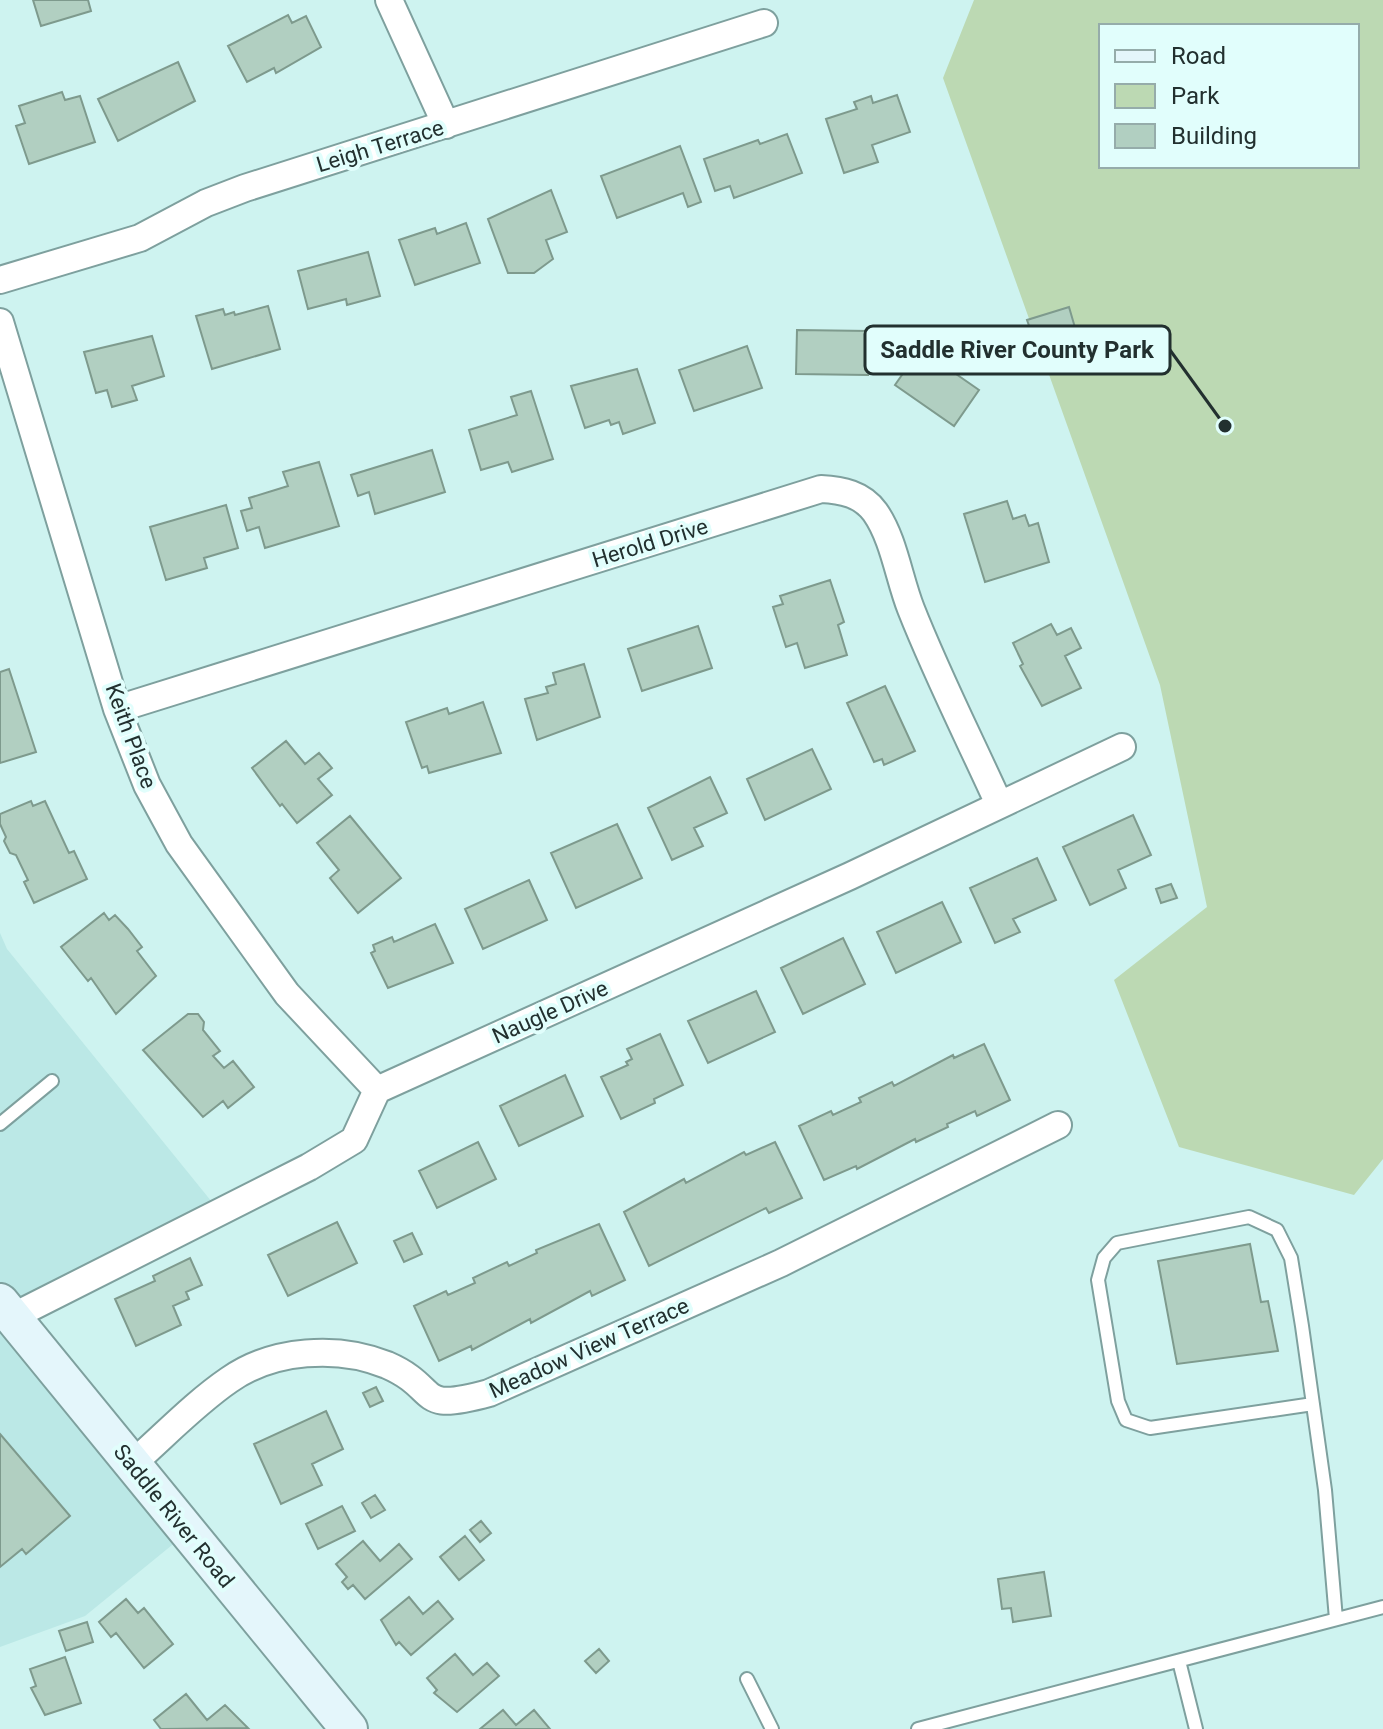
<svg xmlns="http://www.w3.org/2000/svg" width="1383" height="1729" viewBox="0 0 1383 1729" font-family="Roboto,sans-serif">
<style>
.built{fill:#bbe8e6}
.green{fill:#bcd9b3;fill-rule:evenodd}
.building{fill:#b1cfc1;stroke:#7e9a8d;stroke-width:2}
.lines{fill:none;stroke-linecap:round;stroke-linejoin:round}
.service-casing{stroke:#7ea09e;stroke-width:16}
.minor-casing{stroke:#7ea09e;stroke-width:30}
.secondary-casing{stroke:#7ea09e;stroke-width:40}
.service{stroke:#fff;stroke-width:12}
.minor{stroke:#fff;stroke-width:26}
.secondary{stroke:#e4f6fb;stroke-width:36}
.labels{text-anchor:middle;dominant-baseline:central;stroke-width:8;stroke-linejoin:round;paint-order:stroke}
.street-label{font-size:22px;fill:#22302f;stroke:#e1fefc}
.leader{fill:none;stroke:#22302f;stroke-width:3}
.callout-dot{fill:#22302f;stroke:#e1fefc;stroke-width:3}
.callout{fill:#e1fefc;stroke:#22302f;stroke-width:3}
.callout-label{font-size:24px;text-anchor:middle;font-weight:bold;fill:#22302f}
</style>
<rect width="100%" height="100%" fill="#cef3f0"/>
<!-- built -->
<path class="built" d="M0 933 7 949 220 1212 12 1317 188 1532 85 1616 0 1647Z"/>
<!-- green -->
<path class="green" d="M974 0H1383V1159L1354 1195 1179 1147 1114 980 1207 907 1160 685 943 78ZM1101 26H1357V166H1101Z"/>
<!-- building -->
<path class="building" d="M33 0H88L91 11 41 26Z
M288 15 292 23 306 16 321 47 276 73 274 68 247 82 228 46Z
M178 62 195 101 118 141 98 99Z
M62 92 65 100 80 96 95 142 29 164 16 126 25 123 19 106Z
M897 95 910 132 872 145 878 162 844 173 826 119 857 109 854 102 871 96 873 103Z
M787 134 802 173 734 198 730 186 715 191 704 159 758 140 760 144Z
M680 146 701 202 688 207 683 193 617 218 601 176Z
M551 190 567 232 546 240 553 259 534 273H508L488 219Z
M466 223 480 263 415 285 399 240 435 228 437 234Z
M368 252 380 296 347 305 346 299 308 309 298 271Z
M268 306 280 349 212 369 196 316 223 309 225 315 234 312 235 315Z
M1069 307 1076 331 1035 343 1027 320Z
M797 330 869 331 868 375 796 374Z
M152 336 164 376 132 386 137 400 112 407 107 390 96 393 84 352Z
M747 346 762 388 694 411 679 370Z
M920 349 979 390 954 426 895 385Z
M637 369 655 423 623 434 619 422 611 425 609 420 585 428 571 386Z
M531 391 553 459 512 472 508 462 481 470 469 430 517 415 511 397Z
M432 450 445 492 375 514 369 492 358 496 351 475Z
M319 462 339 526 265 548 259 527 247 531 241 511 252 508 249 498 288 486 283 472Z
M1007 501 1013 519 1025 515 1029 526 1038 523 1049 562 985 582 964 514Z
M226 505 238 548 204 558 207 568 166 580 150 527Z
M830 580 844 622 838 625 847 655 805 668 797 643 786 647 773 607 783 604 780 596Z
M1051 624 1057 635 1071 628 1081 648 1065 656 1081 688 1042 706 1020 666 1023 664 1013 643Z
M698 626 712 668 642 691 628 649Z
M584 664 600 717 537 740 525 699 548 693 546 687 556 684 553 673Z
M9 669 36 752 0 763V672Z
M885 686 915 751 884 765 882 759 874 762 847 703Z
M483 702 501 753 429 773 427 766 422 768 406 722 447 708 449 714Z
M286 741 305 764 319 753 332 768 318 779 332 795 297 823 282 804 280 806 252 768Z
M812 749 831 789 765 820 747 779Z
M710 777 727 813 694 828 703 846 672 860 648 808Z
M31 801 33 806 45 801 69 853 74 851 87 879 34 903 24 882 28 880 16 855 10 853 4 841 6 837 0 824V814Z
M1133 815 1151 855 1118 870 1126 888 1090 905 1063 847Z
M350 816 401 878 358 913 330 878 339 870 317 843Z
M617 824 642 878 576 908 551 853Z
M1037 858 1056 900 1013 919 1020 932 995 943 970 888Z
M529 880 547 920 483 949 465 909Z
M1171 884 1177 898 1161 903 1156 889Z
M942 902 961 942 896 973 877 932Z
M104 913 109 920 115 915 128 929 142 947 137 951 156 976 116 1014 91 978 88 981 61 947Z
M435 924 453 963 388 988 371 953 375 951 373 945 392 937 394 942Z
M843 938 865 984 803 1014 781 968Z
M756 991 775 1032 708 1063 688 1021Z
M188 1014H198L204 1022 203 1030 220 1051 213 1056 224 1068 233 1061 254 1087 228 1108 223 1101 203 1117 143 1050Z
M660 1034 683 1085 654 1099 655 1103 621 1119 601 1077 628 1065 626 1062 632 1059 627 1049Z
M984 1044 1010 1100 977 1116 975 1111 947 1124 948 1127 916 1142 915 1139 857 1169 856 1166 824 1180 799 1126 831 1111 833 1115 861 1102 859 1098 892 1082 894 1086 953 1055 954 1058Z
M565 1075 583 1116 519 1146 500 1106Z
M478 1142 496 1179 437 1208 419 1171Z
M775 1142 802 1198 769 1213 766 1208 649 1266 624 1212 684 1179 686 1183 744 1152 746 1155Z
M337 1222 357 1263 288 1296 268 1255Z
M599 1224 625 1280 592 1296 590 1291 531 1323 530 1319 472 1350 471 1346 439 1361 414 1306 446 1291 448 1295 475 1283 473 1278 507 1262 509 1266 537 1253 536 1250Z
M412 1233 422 1254 404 1262 394 1241Z
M1250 1244 1261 1302 1268 1301 1278 1351 1177 1364 1158 1261Z
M190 1258 202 1285 186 1292 189 1299 173 1306 181 1325 136 1346 115 1299 155 1281 153 1276Z
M376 1387 383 1401 370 1407 363 1393Z
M326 1411 343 1449 312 1464 322 1485 281 1504 254 1444Z
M0 1434 70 1516 26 1554 22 1549 0 1567Z
M375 1495 385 1510 371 1518 362 1503Z
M342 1506 355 1531 318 1549 306 1524Z
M481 1521 491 1533 480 1542 470 1530Z
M465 1536 484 1560 459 1580 440 1557Z
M363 1541 380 1561 399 1544 412 1559 365 1599 353 1585 348 1589 342 1582 347 1577 336 1564Z
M1044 1572 1051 1616 1013 1622 1011 1608 1002 1609 998 1579Z
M409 1597 423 1614 438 1601 453 1619 411 1655 399 1642 396 1645 381 1620Z
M126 1599 138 1613 144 1608 173 1644 144 1668 116 1633 111 1637 99 1622Z
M87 1622 93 1642 66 1651 59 1631Z
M599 1649 609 1661 596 1673 585 1661Z
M455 1654 473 1675 487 1663 499 1676 457 1712 434 1693 437 1690 427 1678Z
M65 1657 81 1703 45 1715 31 1688 36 1686 30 1669Z
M186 1694 207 1720 225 1705 248 1728 161 1729 154 1720Z
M503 1710 516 1725 534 1710 550 1729H480Z"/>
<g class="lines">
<!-- service casing -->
<g class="service-casing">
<path id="service" d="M0 1124 52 1081
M1313 1404 1150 1428 1126 1420 1118 1401 1098 1280 1104 1258 1117 1243 1249 1217 1277 1230 1291 1258 1302 1326 1325 1490 1336 1619
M1179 1661 1196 1729
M747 1679 772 1729
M918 1729 1383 1607"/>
</g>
<!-- minor casing -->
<g class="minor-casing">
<path id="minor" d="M389 0 446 125
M0 280 140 238 206 203 245 188 764 23
M0 322 117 709 147 785 179 844 287 994 377 1090
M117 709 821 489C842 490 862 494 875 512 894 539 899 579 911 609 937 675 970 740 999 804
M12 1317 309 1167 354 1140 377 1090 850 876 1122 747
M132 1464C163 1437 194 1404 229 1380 273 1349 338 1345 387 1365 442 1389 413 1414 489 1393L781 1263 1058 1125"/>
</g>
<!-- secondary casing -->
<g class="secondary-casing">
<path id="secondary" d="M0 1302 349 1729"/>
</g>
<!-- service -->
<use href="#service" class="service"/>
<!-- minor -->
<use href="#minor" class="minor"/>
<!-- secondary -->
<use href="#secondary" class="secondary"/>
</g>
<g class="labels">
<!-- street labels -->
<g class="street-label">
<text transform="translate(380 146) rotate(-17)">Leigh Terrace</text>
<text transform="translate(650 543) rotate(-17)">Herold Drive</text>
<text transform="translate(131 736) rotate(70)">Keith Place</text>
<text transform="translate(550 1012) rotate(-24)">Naugle Drive</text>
<text transform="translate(589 1348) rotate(-24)">Meadow View Terrace</text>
<text transform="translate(174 1516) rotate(51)">Saddle River Road</text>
</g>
</g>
<!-- callouts -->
<path class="leader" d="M1225 426L1170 350"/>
<circle class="callout-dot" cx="1225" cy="426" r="8"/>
<rect class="callout" x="865" y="326" width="305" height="48" rx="8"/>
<g class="callout-label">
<text x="1017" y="358">Saddle River County Park</text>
</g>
<!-- legend -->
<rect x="1099" y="24" width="260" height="144" fill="#e1fefc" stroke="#95acaa" stroke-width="2"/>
<rect x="1115" y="50" width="40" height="12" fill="#e4f6fb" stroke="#95acaa" stroke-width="2"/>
<text x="1171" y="64" font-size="24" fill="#22302f">Road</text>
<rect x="1115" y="84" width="40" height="24" fill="#bcd9b3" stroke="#95acaa" stroke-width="2"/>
<text x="1171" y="104" font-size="24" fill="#22302f">Park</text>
<rect x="1115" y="124" width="40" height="24" fill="#b1cfc1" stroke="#95acaa" stroke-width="2"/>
<text x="1171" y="144" font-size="24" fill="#22302f">Building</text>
</svg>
